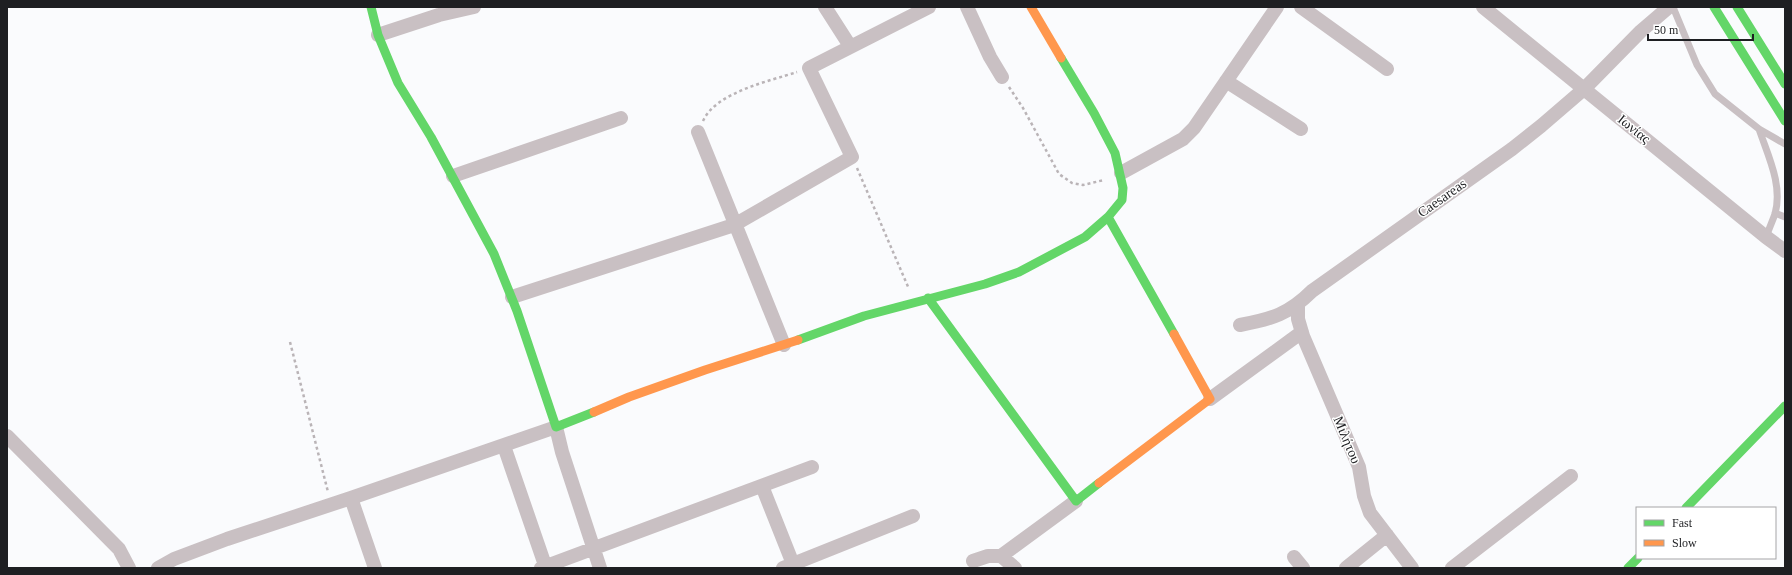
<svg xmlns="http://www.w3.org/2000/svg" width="1792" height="575" viewBox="0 0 1792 575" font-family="Georgia,serif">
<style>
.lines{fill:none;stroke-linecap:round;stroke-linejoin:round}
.path{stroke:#bab4b7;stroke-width:2.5;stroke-dasharray:3 3;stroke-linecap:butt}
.lane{stroke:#c9c0c3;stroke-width:7}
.street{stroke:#c9c0c3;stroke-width:14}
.fast{stroke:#63d668;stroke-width:9}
.slow{stroke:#ff974d;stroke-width:9}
.labels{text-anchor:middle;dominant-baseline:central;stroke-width:3;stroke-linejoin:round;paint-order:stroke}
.street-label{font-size:14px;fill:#1e1f22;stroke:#fff}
</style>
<rect width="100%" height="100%" fill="#fafbfd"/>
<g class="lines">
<!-- path -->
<path class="path" d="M1009 87 1023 108 1059 174 1072 183 1083 185 1104 180
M703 121C716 92 770 81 797 72
M857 168 909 289
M290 342 328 492"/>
<!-- lane -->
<path class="lane" d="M1673 7 1697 65 1715 94 1759 129 1785 144
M1759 129C1768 156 1783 185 1775 214 1772 222 1769 229 1766 237
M1775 213 1785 217"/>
<!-- street -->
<path class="street" d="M825 7 850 46
M967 7 990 57 1002 77
M1301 7 1387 69
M1483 7 1766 237 1785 251
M378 35 439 15 474 7
M1226 81 1301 129
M698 132 784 345
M1121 173 1183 139 1194 128 1277 7
M453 176 621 118
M512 297 734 225 852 157 809 68 929 7
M1298 304V319L1303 336 1359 467 1364 496 1370 513 1412 568
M1240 325C1272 319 1289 314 1312 291L1512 149 1541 126 1584 89 1641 31 1669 7
M1210 399 1302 332
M7 436 119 549 129 568
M504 446 546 568
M762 486 793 564
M351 498 375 568
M1001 556 1076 501
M1294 557 1303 568
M973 561 988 556H1001L1015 568
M158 568 174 559 227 539 351 498 556 427 562 452 600 568
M541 568 812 467
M783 568 913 516
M1346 568 1387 535
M1452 568 1571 476"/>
<!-- fast -->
<path class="fast" d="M371 7 378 35 398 83 431 137 494 254 517 311 556 427 594 412
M1714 7 1785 121
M1737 7 1785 84
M1108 217 1174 334
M928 298 1076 501 1099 483
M798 340 864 316 985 284 1019 272 1085 237 1108 217 1122 200 1123 188 1115 153 1094 113 1061 58
M1686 508 1785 406
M1628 568 1638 558"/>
<!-- slow -->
<path class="slow" d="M1031 7 1061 58
M594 412 629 397 705 370 798 340
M1099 483 1210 399 1174 334"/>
</g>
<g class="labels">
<!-- street labels -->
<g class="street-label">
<text transform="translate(1634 129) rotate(39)">Ιωνίας</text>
<text transform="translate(1442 198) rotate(-35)">Caesareas</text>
<text transform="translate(1347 440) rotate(67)">Μιλήτου</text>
</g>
</g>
<!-- border -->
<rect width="1792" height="575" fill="none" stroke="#1e1f22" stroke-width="16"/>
<!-- legend -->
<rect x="1636" y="507" width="140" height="52" fill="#ffffff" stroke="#a5a5a7"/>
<rect x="1644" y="520" width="20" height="6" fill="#63d668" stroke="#a5a5a7"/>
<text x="1672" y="527" font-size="12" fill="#1e1f22">Fast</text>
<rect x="1644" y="540" width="20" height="6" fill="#ff974d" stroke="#a5a5a7"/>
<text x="1672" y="547" font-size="12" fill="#1e1f22">Slow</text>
<!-- scale -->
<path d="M1648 34v6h105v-6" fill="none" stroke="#1e1f22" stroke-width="2"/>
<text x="1654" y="34" font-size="12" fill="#1e1f22" stroke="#ffffff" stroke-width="3" paint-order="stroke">50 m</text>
</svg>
